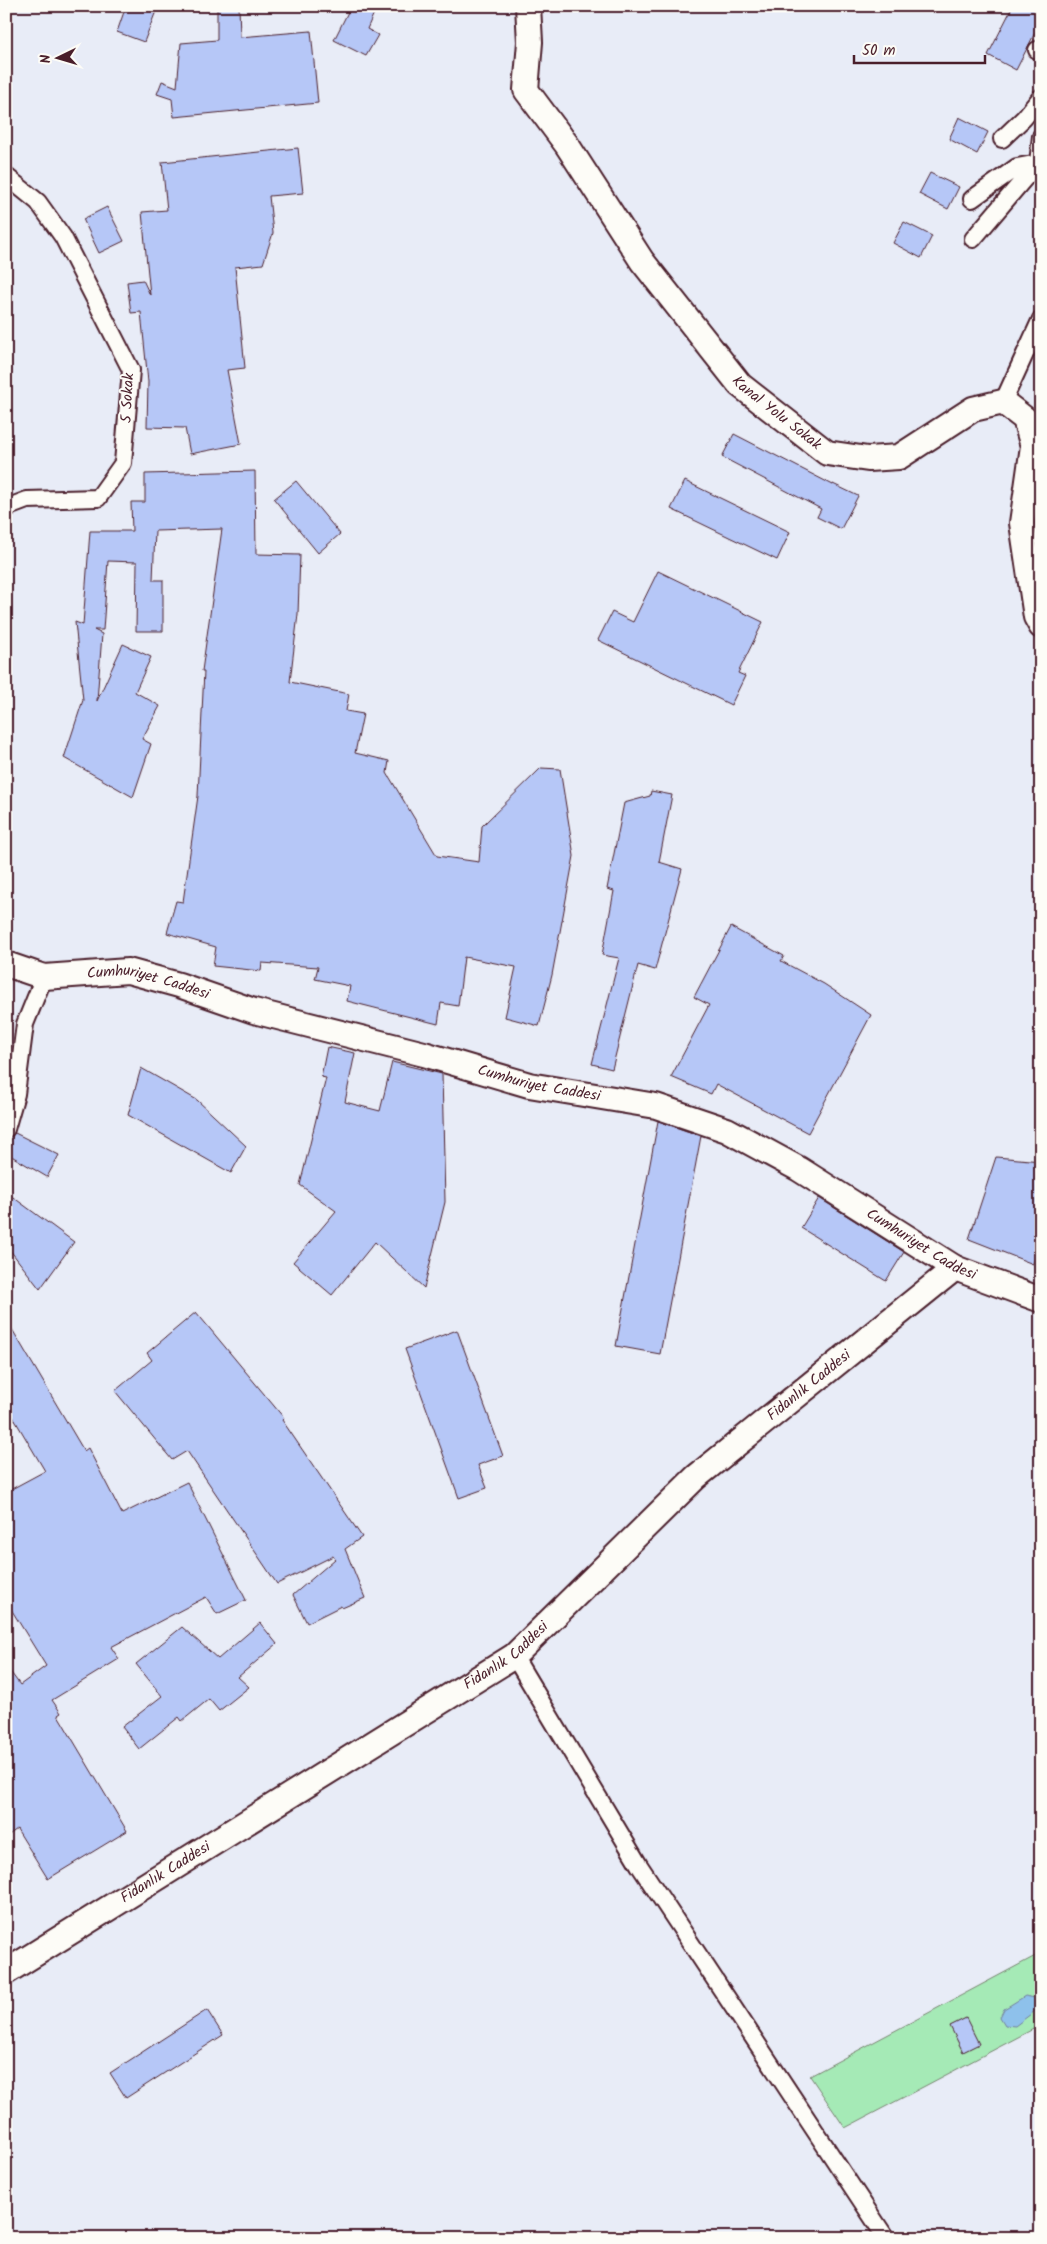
<svg xmlns="http://www.w3.org/2000/svg" width="1047" height="2244" viewBox="0 0 1047 2244" font-family="Kalam,sans-serif">
<style>
.green{fill:#a5eab6;stroke:#788470}
.water{fill:#8ec1eb;stroke:#73809e}
.building{fill:#b6c7f7;stroke:#4a1f2b}
.lines{fill:none;stroke-linecap:round;stroke-linejoin:round}
.street-casing{stroke:#4a1f2b;stroke-width:20}
.secondary-casing{stroke:#4a1f2b;stroke-width:28}
.street{stroke:#fdfcf7;stroke-width:16}
.secondary{stroke:#fdfcf7;stroke-width:24}
.labels{text-anchor:middle;dominant-baseline:central;stroke-width:4;stroke-linejoin:round;paint-order:stroke}
.street-label{font-size:15px;fill:#4a1f2b;stroke:#fdfcf7}
</style>
<rect width="100%" height="100%" fill="#e8ecf7"/>
<filter id="ink" filterUnits="userSpaceOnUse"><feTurbulence type="fractalNoise" baseFrequency=".02" numOctaves="2"/><feDisplacementMap in="SourceGraphic" scale="10" xChannelSelector="R" yChannelSelector="G"/><feConvolveMatrix kernelMatrix="1 2 1 2 8 2 1 2 1" color-interpolation-filters="sRGB"/></filter>
<g filter="url(#ink)">
<!-- green -->
<path class="green" d="M1041 1953V2025L845 2128 810 2076Z"/>
<!-- water -->
<path class="water" d="M1025 1996 1035 1998 1039 2005 1035 2011 1015 2026 1005 2025 1000 2017 1004 2009Z"/>
<!-- building -->
<path class="building" d="M126 6H144L156 11 144 42 117 32Z
M217 6H239L240 37 311 31 318 103 174 117 172 99 157 94 162 81 177 87 181 43 217 40Z
M351 6H357L374 13 367 29 378 35 366 56 334 40Z
M1013 6H1041V21L1016 70 988 55Z
M959 117 988 132 977 154 949 139Z
M298 148 303 193 269 196 273 233 263 264 235 267 245 368 227 370 241 444 190 454 185 428 147 427 148 382 141 312 131 313 127 282 143 280 150 295 142 212 167 210 162 162Z
M930 173 959 187 948 209 919 194Z
M107 207 124 241 99 253 83 219Z
M904 222 932 236 921 258 893 243Z
M734 434 833 485V484L858 496 841 529 817 517 821 509 722 457Z
M255 471 256 554 300 555 298 614 290 682 349 694 346 711 363 714 355 753 389 761 387 773 437 856 479 862 482 826 541 768 560 769 574 856 552 975 539 1026 505 1017 516 967 464 957 458 1006 441 1003 438 1024 347 1001 350 986 315 979 318 967 262 963 261 971 213 966 216 947 167 933 176 901 183 902 198 796 204 671H202L222 529 155 531 153 580H163V631H136L137 562 108 561 103 630H94L102 634 97 701 123 644 151 657 135 692 160 706 142 739 151 744 133 797 64 758 83 700 75 622 83 625 90 531H132L131 502H145V474Z
M296 481 340 534 318 553 274 499Z
M685 481 790 532 777 560 671 509Z
M658 571 763 622 738 673 745 676 731 705 598 640 612 612 633 622Z
M651 791 672 795 659 862 682 869 655 970 638 965 612 1069 592 1064 619 958 602 955 614 891 607 889 624 803 650 796Z
M731 927 784 956 781 961 824 984 871 1015 808 1133 716 1084 711 1094 671 1077 709 1005 694 997Z
M327 1047 355 1053 345 1102 380 1111 392 1062 442 1074 445 1202 424 1288 375 1242 332 1295 293 1262 336 1211 300 1185 326 1078 321 1077Z
M141 1068 197 1100 246 1146 231 1173 128 1115Z
M658 1121 701 1136 660 1354 616 1346Z
M15 1133 59 1155 47 1177 8 1154 10 1138Z
M996 1157 1041 1161V1240L1033 1264 969 1239Z
M6 1192 74 1242 40 1289 6 1245Z
M819 1198 904 1252 886 1281 801 1228Z
M196 1312 284 1418 282 1420 362 1537 345 1549 365 1598 342 1608 341 1606 307 1623 293 1595 335 1559 333 1556 277 1584 187 1451 172 1460 115 1391 152 1360 147 1353Z
M6 1319 84 1451 88 1448 122 1514 187 1482 246 1600 217 1614 206 1597 111 1647 119 1659 52 1700 61 1713 58 1715 127 1831 48 1879 17 1829 6 1837V1666L20 1685 46 1666 6 1601V1492L45 1471 6 1405Z
M457 1330 503 1456 478 1465 487 1488 459 1498 405 1349Z
M260 1623 277 1644 238 1677 249 1687 219 1711 209 1699 182 1721 179 1717 139 1749 122 1727 162 1696 136 1664 182 1627 218 1659Z
M207 2010 223 2035 126 2098 110 2073Z
M966 2018 979 2044 963 2052 950 2026Z"/>
<g class="lines">
<!-- street casing -->
<g class="street-casing">
<path id="street" d="M1037 50 1041 49
M1002 139 1024 118 1041 97
M6 176 38 202 63 237 131 370 123 463 98 498 27 500 6 508
M972 199 1017 167 1038 163 1041 136
M973 239 1041 159
M1003 402 1041 319
M6 1129 16 1094 25 1024 44 977
M514 1656 639 1865 886 2238"/>
</g>
<!-- secondary casing -->
<g class="secondary-casing">
<g id="secondary">
<path id="s1" d="M528 6 530 42 526 90 567 145 642 261 740 385 827 453 868 459 899 457 973 409 1003 402 1025 419 1033 446 1022 523 1036 617 1041 626"/>
<path id="s2" d="M6 964 44 977 128 971 179 985 254 1011 424 1054 529 1085 656 1106 727 1130 799 1169 955 1268 1041 1300"/>
<path id="s3" d="M6 1972 514 1656 696 1477 955 1268"/>
</g>
</g>
<!-- street -->
<use href="#street" class="street"/>
<!-- secondary -->
<use href="#secondary" class="secondary"/>
</g>
</g>
<g class="labels">
<!-- street labels -->
<g class="street-label">
<text transform="translate(128 398) rotate(-87)">5 Sokak</text>
<text stroke="none"><textPath href="#s1" startOffset="495">Kanal Yolu Sokak</textPath></text>
<text stroke="none"><textPath href="#s2" startOffset="146">Cumhuriyet Caddesi</textPath></text>
<text stroke="none"><textPath href="#s2" startOffset="551">Cumhuriyet Caddesi</textPath></text>
<text stroke="none"><textPath href="#s2" startOffset="971">Cumhuriyet Caddesi</textPath></text>
<text stroke="none"><textPath href="#s3" startOffset="999">Fidanlık Caddesi</textPath></text>
<text stroke="none"><textPath href="#s3" startOffset="592">Fidanlık Caddesi</textPath></text>
<text stroke="none"><textPath href="#s3" startOffset="188">Fidanlık Caddesi</textPath></text>
</g>
</g>
<!-- margin -->
<rect width="1047" height="2244" fill="none" stroke="#fdfcf7" stroke-width="25"/>
<rect x="12" y="12" width="1022" height="2219" fill="none" stroke="#4a1f2b" stroke-width="2" filter="url(#ink)"/>
<!-- north arrow -->
<g transform="translate(58 58) rotate(265)" stroke="#fdfcf7" stroke-width="4" paint-order="stroke">
<path d="M0-4L9 19L0 12L-9 19Z" fill="#4a1f2b"/>
<text y="-8" font-size="14" font-weight="bold" text-anchor="middle" fill="#4a1f2b">N</text>
</g>
<!-- scale -->
<path d="M854 55v8h131v-8" fill="none" stroke="#4a1f2b" stroke-width="2.5"/>
<text x="862" y="55" font-size="15" fill="#4a1f2b" stroke="#fdfcf7" stroke-width="4" paint-order="stroke">50 m</text>
</svg>
